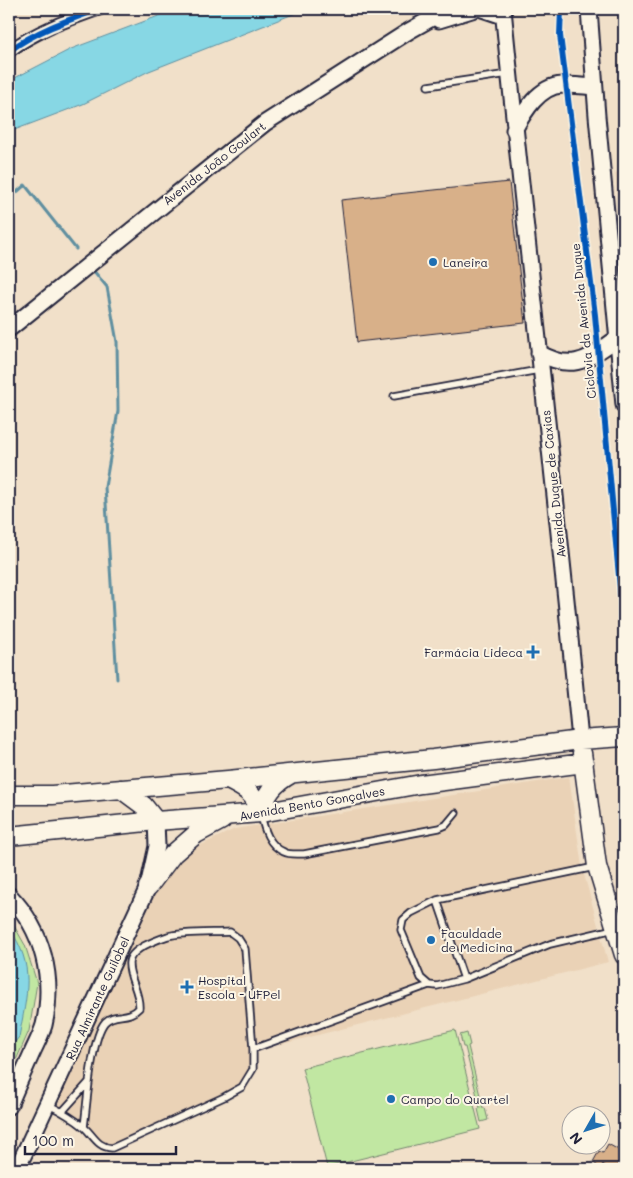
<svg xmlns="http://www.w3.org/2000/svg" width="633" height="1178" viewBox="0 0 633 1178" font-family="Mali,sans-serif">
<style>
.built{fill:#ead2b6}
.green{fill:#c1e7a2;stroke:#72846e}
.water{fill:#87d7e4;stroke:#5f8fa0}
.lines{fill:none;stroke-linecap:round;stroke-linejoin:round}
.stream{stroke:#5f8fa0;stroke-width:3}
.building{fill:#d8b089;stroke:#22223b}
.service-casing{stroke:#22223b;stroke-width:9}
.minor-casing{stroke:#22223b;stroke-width:15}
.secondary-casing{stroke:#22223b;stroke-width:19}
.primary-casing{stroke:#22223b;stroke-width:21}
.service{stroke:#fcf5e5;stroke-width:5.5}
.minor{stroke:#fcf5e5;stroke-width:11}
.secondary{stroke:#fcf5e5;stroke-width:15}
.primary{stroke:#fcf5e5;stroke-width:18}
.cycleway-casing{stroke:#fcf5e5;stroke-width:9}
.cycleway{stroke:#0057b8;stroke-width:6}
.poi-dot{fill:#1f6fb2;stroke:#fcf5e5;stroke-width:2}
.labels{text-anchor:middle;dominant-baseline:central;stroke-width:4;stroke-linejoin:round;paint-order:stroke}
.street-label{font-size:12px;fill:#22223b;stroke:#fcf5e5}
.poi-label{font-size:12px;fill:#22223b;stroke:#fcf5e5;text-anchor:start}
</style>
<rect width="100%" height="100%" fill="#f1e0c9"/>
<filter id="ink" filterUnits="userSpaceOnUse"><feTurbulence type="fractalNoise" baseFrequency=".02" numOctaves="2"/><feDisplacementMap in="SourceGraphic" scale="10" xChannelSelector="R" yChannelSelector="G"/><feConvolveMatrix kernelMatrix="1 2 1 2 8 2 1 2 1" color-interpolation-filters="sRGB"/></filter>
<g filter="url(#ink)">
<!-- built -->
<path class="built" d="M624 170V211L621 212 615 173Z
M569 777 582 867 608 962 254 1051 253 1069 242 1087 112 1148 105 1147 84 1127 50 1106 151 891 184 853 235 829Z"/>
<!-- green -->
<path class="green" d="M9 917 25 945 37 983 29 1031 9 1076Z
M455 1030 480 1129 327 1167 302 1068Z
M467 1033 470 1045 468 1046 483 1108H485L488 1120 481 1122 478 1109 480 1108 465 1047H463L460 1035Z"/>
<!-- water -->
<path class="water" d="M177 9H306L149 71 83 104 9 132V81L71 49Z
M9 928C36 966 27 994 19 1037L15 1042 9 1047Z"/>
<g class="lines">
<!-- stream -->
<path class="stream" d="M9 199 25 185 76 249
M93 270 107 287 117 342 118 411 105 487 117 679"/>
</g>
<!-- building -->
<path class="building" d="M509 182 525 323 357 342 341 200Z
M608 1144 624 1153V1164L620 1169H609L603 1164 600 1168 593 1162 599 1151 603 1153Z"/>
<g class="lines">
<!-- service casing -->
<g class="service-casing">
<path id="service" d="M428 86 508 74
M394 396 539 370
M261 815C264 829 269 846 284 852 289 855 298 854 304 854L439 828 446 825 456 813
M595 867 437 900 411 913 403 920 401 930 421 978 429 985 437 986 464 979 550 944 614 929
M437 900 464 979
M49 1105C61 1111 73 1118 84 1127 94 1136 97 1147 112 1148L224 1097 242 1087 253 1069V1049L429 985
M62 1112 89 1082
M84 1127C87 1105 91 1038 105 1022 115 1012 128 1020 139 1008 140 992 128 977 129 963 130 949 156 940 168 936 183 932 213 933 230 932L238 938 245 949 253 1049"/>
</g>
<!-- minor casing -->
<g class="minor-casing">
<path id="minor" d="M9 51C36 31 68 20 99 9"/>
</g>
<!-- secondary casing -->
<g class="secondary-casing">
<path id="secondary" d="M482 9 503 16
M503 9C527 253 557 496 580 740
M589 9 597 116 624 405
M439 20 475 9
M514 130C524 112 539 86 562 85 573 85 584 86 594 87
M9 329 265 123 409 31 448 9
M539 353C575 373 588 358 618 338L624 335
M9 895C43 930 55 978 44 1025 41 1035 36 1044 32 1053 24 1071 16 1088 9 1106
M17 1169 148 887 157 846 156 821"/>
</g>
<!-- primary casing -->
<g class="primary-casing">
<path id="primary" d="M582 753 597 866 624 955
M228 780C246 789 254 793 261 813
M121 789 144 806 156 821
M9 795H52L228 780 433 759 580 740 624 737
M261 813C266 794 273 784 291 774
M9 836 156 821 261 813 421 784 584 763
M148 887 173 854 196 834 222 820"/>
</g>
<!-- service -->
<use href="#service" class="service"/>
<!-- minor -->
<use href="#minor" class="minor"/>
<!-- secondary -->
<use href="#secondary" class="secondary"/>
<!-- primary -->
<use href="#primary" class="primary"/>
<!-- cycleway casing -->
<g class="cycleway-casing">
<path id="cycleway" d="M561 9 560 35 595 315 624 631
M9 51C36 31 68 20 99 9"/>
</g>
<!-- cycleway -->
<use href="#cycleway" class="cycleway"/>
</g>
</g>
<!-- markers -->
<g class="poi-dot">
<circle cx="433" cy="262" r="5"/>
<path d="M530.5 644.5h5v5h5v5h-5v5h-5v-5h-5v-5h5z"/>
<circle cx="431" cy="940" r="5"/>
<path d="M184.5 979.5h5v5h5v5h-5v5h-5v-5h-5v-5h5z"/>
<circle cx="391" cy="1099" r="5"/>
</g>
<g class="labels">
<!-- street labels -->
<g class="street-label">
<text transform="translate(214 163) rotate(-38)">Avenida João Goulart</text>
<text transform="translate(583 321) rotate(-96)">Ciclovia da Avenida Duque</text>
<text transform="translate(553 484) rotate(-96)">Avenida Duque de Caxias</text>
<text transform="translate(312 803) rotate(-10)">Avenida Bento Gonçalves</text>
<text transform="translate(97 998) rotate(-65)">Rua Almirante Guilobel</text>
</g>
<!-- poi labels -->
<g class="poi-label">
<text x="443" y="262">Laneira</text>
<text x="523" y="652" text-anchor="end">Farmácia Lideca</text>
<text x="441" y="933">Faculdade<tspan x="441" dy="14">de Medicina</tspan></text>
<text x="198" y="980">Hospital<tspan x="198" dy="14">Escola - UFPel</tspan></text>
<text x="401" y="1099">Campo do Quartel</text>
</g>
</g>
<!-- margin -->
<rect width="633" height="1178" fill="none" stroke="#fcf5e5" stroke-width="30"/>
<rect x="15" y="15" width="603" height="1148" fill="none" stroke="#22223b" stroke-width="2" filter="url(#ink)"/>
<!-- north arrow -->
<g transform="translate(586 1130) rotate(231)"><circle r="24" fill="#fcf5e5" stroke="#a5a1a1"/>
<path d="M0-4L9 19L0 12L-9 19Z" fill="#1f6fb2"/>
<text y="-8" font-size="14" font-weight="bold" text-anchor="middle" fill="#22223b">N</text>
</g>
<!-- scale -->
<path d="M25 1146v8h151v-8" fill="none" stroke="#22223b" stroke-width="2.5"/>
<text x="32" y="1146" font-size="15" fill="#22223b" stroke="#fcf5e5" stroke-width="4" paint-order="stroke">100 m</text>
</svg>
